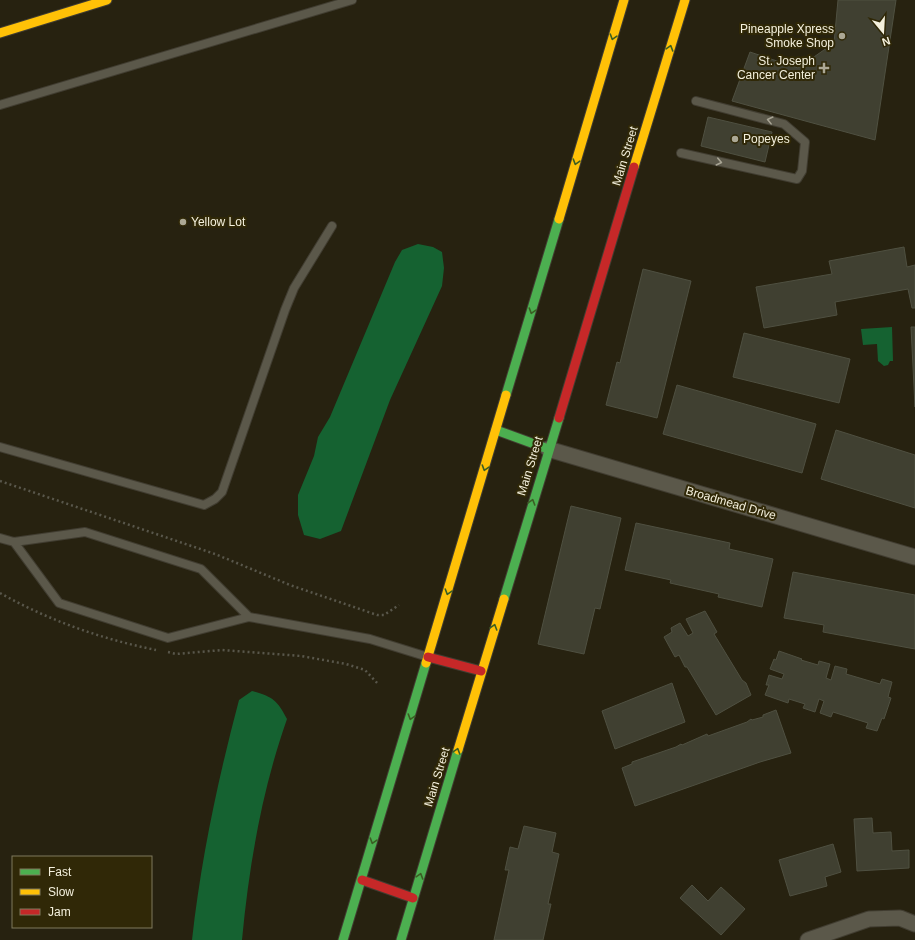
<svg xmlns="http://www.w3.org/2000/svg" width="915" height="940" viewBox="0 0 915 940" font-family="Arial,sans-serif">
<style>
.water{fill:#156231}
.building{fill:#404031;stroke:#4f5041}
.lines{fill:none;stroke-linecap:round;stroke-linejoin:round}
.lane-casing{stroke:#413d31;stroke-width:10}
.street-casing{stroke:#413d31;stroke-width:17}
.fast-casing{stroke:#413d31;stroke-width:11}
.slow-casing{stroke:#413d31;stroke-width:11}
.jam-casing{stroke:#413d31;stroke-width:11}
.path{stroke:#59574b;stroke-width:2.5;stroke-dasharray:2 3;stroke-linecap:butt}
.lane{stroke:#5b584a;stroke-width:8}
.street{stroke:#5b584a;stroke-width:15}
.fast{stroke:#4caf50;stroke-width:9}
.slow{stroke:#ffc107;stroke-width:9}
.jam{stroke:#c62828;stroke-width:9}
.oneway{stroke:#3b5e24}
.oneway2{stroke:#a8a494}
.poi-dot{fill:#aca895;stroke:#302807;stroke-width:1.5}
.labels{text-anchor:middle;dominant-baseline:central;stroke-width:4;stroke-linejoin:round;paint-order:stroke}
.poi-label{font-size:12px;fill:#f4f0dd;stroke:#302807;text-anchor:end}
.street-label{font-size:12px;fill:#f4f0dd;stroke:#302807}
</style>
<rect width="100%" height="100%" fill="#272210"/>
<!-- water -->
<path class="water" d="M418 244 433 247 442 252 444 268 442 286 390 400 341 531 320 539 304 535 298 515V495L314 456 318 437 330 417 395 262 402 250Z
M892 327 893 361H890L888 365 884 366 878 361 877 344 863 345 861 329Z
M252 691C273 697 277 700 287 719 262 790 249 865 242 940H192C201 859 218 779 239 700Z"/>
<!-- building -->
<path class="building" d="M838 0H896L875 140 732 101 750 52 798 68 834 43Z
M708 117 772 132 765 162 701 146Z
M904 247 907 267 915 265V308H912L908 289 835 302 837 315 764 328 756 287 832 274 829 261Z
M643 269 691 281 657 418 606 405 617 362 620 363Z
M911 327H915V407Z
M744 333 850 359 839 403 733 377Z
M677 385 816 424 802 473 663 434Z
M836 430 915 455V508L821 479Z
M571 506 621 518 600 609 595 608 584 654 538 644Z
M636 523 730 543 729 549 773 559 762 607 718 597 719 594 670 583 671 580 625 570Z
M793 572 915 595V649L823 632 824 625 784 618Z
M705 611 717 632 714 634 742 680 746 683 751 695 716 715 687 667H685L679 655 675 657 664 637 672 632 671 628 680 623 688 636 693 633 686 619Z
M779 651 802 659 801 660 818 665 819 661 830 664 826 678 831 680 835 666 847 669 846 674 880 684 882 679 892 682 888 697 891 698 884 719 882 718 877 731 866 728 868 723 833 712 831 717 820 713 824 701 819 699 815 712 803 708 805 704 789 699 788 703 765 695 769 685H766L769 675 782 679 784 674 770 669 774 659 776 660Z
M672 683 685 722 615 749 602 711Z
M776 710 791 753 760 762 635 806 622 768 632 764V762L676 747 681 744 682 745 707 734 708 736 747 722 751 719 752 720 763 717V715Z
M872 818 873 833 891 832 892 851 909 850V868L857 871 854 819Z
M524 826 556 833 552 852 559 854 548 904H551L543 940H494L509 870H505L510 847 518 849Z
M833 844 841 872 825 877 827 886 790 896 779 860Z
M692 885 708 901 721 887 745 909 721 935 680 898Z"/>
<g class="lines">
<!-- lane casing -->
<g class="lane-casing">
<path id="lane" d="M0 105 352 0
M681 153 797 179 802 171 805 142 784 124 696 101
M0 447 204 505 215 499 222 492 285 310 294 288 332 226
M0 538 14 542 85 532 201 569 249 617 370 639 428 657
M14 542 59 603 168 638 249 617"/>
</g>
<!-- street casing -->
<g class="street-casing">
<path id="street" d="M548 449 915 557
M808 940 869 919 900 918 915 924"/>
</g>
<!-- fast casing -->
<g class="fast-casing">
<path id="fast" d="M506 395 559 219
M496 430 548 449
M504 599 559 418
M343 940 426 663
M401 940 458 750"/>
</g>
<!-- slow casing -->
<g class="slow-casing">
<path id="slow" d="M0 33 107 0
M634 167 685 0
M559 219 624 0
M426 663 506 395
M458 750 504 599"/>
</g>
<!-- jam casing -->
<g class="jam-casing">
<path id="jam" d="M559 418 634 167
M428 657 481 671
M362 880 413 898"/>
</g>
<!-- path -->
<path class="path" d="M0 481 215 554 290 585 377 615H384L399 605
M0 593C48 620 101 639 156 650
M168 652 176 654 222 650 301 656 346 664 365 670 379 685"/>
<!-- lane -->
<use href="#lane" class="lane"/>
<!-- street -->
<use href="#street" class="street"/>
<!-- fast -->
<use href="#fast" class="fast"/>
<!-- slow -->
<use href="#slow" class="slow"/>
<!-- jam -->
<use href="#jam" class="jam"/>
</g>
<!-- one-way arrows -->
<defs><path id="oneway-chevron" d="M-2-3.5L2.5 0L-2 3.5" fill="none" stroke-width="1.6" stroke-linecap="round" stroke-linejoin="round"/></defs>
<g class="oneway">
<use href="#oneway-chevron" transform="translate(613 37) rotate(107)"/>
<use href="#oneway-chevron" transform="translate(670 48) rotate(-73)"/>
<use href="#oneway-chevron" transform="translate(576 162) rotate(107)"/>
<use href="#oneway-chevron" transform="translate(532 311) rotate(107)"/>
<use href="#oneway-chevron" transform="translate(485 468) rotate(107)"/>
<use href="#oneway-chevron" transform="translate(532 502) rotate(-73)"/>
<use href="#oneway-chevron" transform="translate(448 592) rotate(107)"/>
<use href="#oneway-chevron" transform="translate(494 627) rotate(-73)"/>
<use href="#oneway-chevron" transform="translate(411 717) rotate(107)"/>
<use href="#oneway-chevron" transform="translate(457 751) rotate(-73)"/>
<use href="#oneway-chevron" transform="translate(373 841) rotate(107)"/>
<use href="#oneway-chevron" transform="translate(420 876) rotate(-73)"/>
</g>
<g class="oneway2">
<use href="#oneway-chevron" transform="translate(770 120) rotate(-166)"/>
<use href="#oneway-chevron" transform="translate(719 162) rotate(13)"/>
</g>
<!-- markers -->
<g class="poi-dot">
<circle cx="842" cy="36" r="4"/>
<path d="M822 62h4v4h4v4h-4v4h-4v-4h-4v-4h4z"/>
<circle cx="735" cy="139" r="4"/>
<circle cx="183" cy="222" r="4"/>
</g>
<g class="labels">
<!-- poi labels -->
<g class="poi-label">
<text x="834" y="29">Pineapple Xpress<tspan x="834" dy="14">Smoke Shop</tspan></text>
<text x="815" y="61">St. Joseph<tspan x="815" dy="14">Cancer Center</tspan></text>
<text x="743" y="139" text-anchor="start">Popeyes</text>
<text x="191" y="222" text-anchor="start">Yellow Lot</text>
</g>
<!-- street labels -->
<g class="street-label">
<text transform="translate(625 156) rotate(-73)">Main Street</text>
<text transform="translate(530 466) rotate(-73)">Main Street</text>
<text transform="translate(731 503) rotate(16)">Broadmead Drive</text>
<text transform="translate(437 777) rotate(-73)">Main Street</text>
</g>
</g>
<!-- legend -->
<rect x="12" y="856" width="140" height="72" fill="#302807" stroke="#7e785d"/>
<rect x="20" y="869" width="20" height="6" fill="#4caf50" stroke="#7e785d"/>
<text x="48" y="876" font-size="12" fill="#f4f0dd">Fast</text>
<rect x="20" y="889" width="20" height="6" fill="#ffc107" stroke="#7e785d"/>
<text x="48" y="896" font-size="12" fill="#f4f0dd">Slow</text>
<rect x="20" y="909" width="20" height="6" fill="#c62828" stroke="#7e785d"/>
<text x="48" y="916" font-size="12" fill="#f4f0dd">Jam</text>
<!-- north arrow -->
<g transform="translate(883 32) rotate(162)" stroke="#302807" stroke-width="3" paint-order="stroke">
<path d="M0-3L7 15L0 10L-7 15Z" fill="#f4f0dd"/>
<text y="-6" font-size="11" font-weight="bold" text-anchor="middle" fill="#f4f0dd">N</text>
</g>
</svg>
